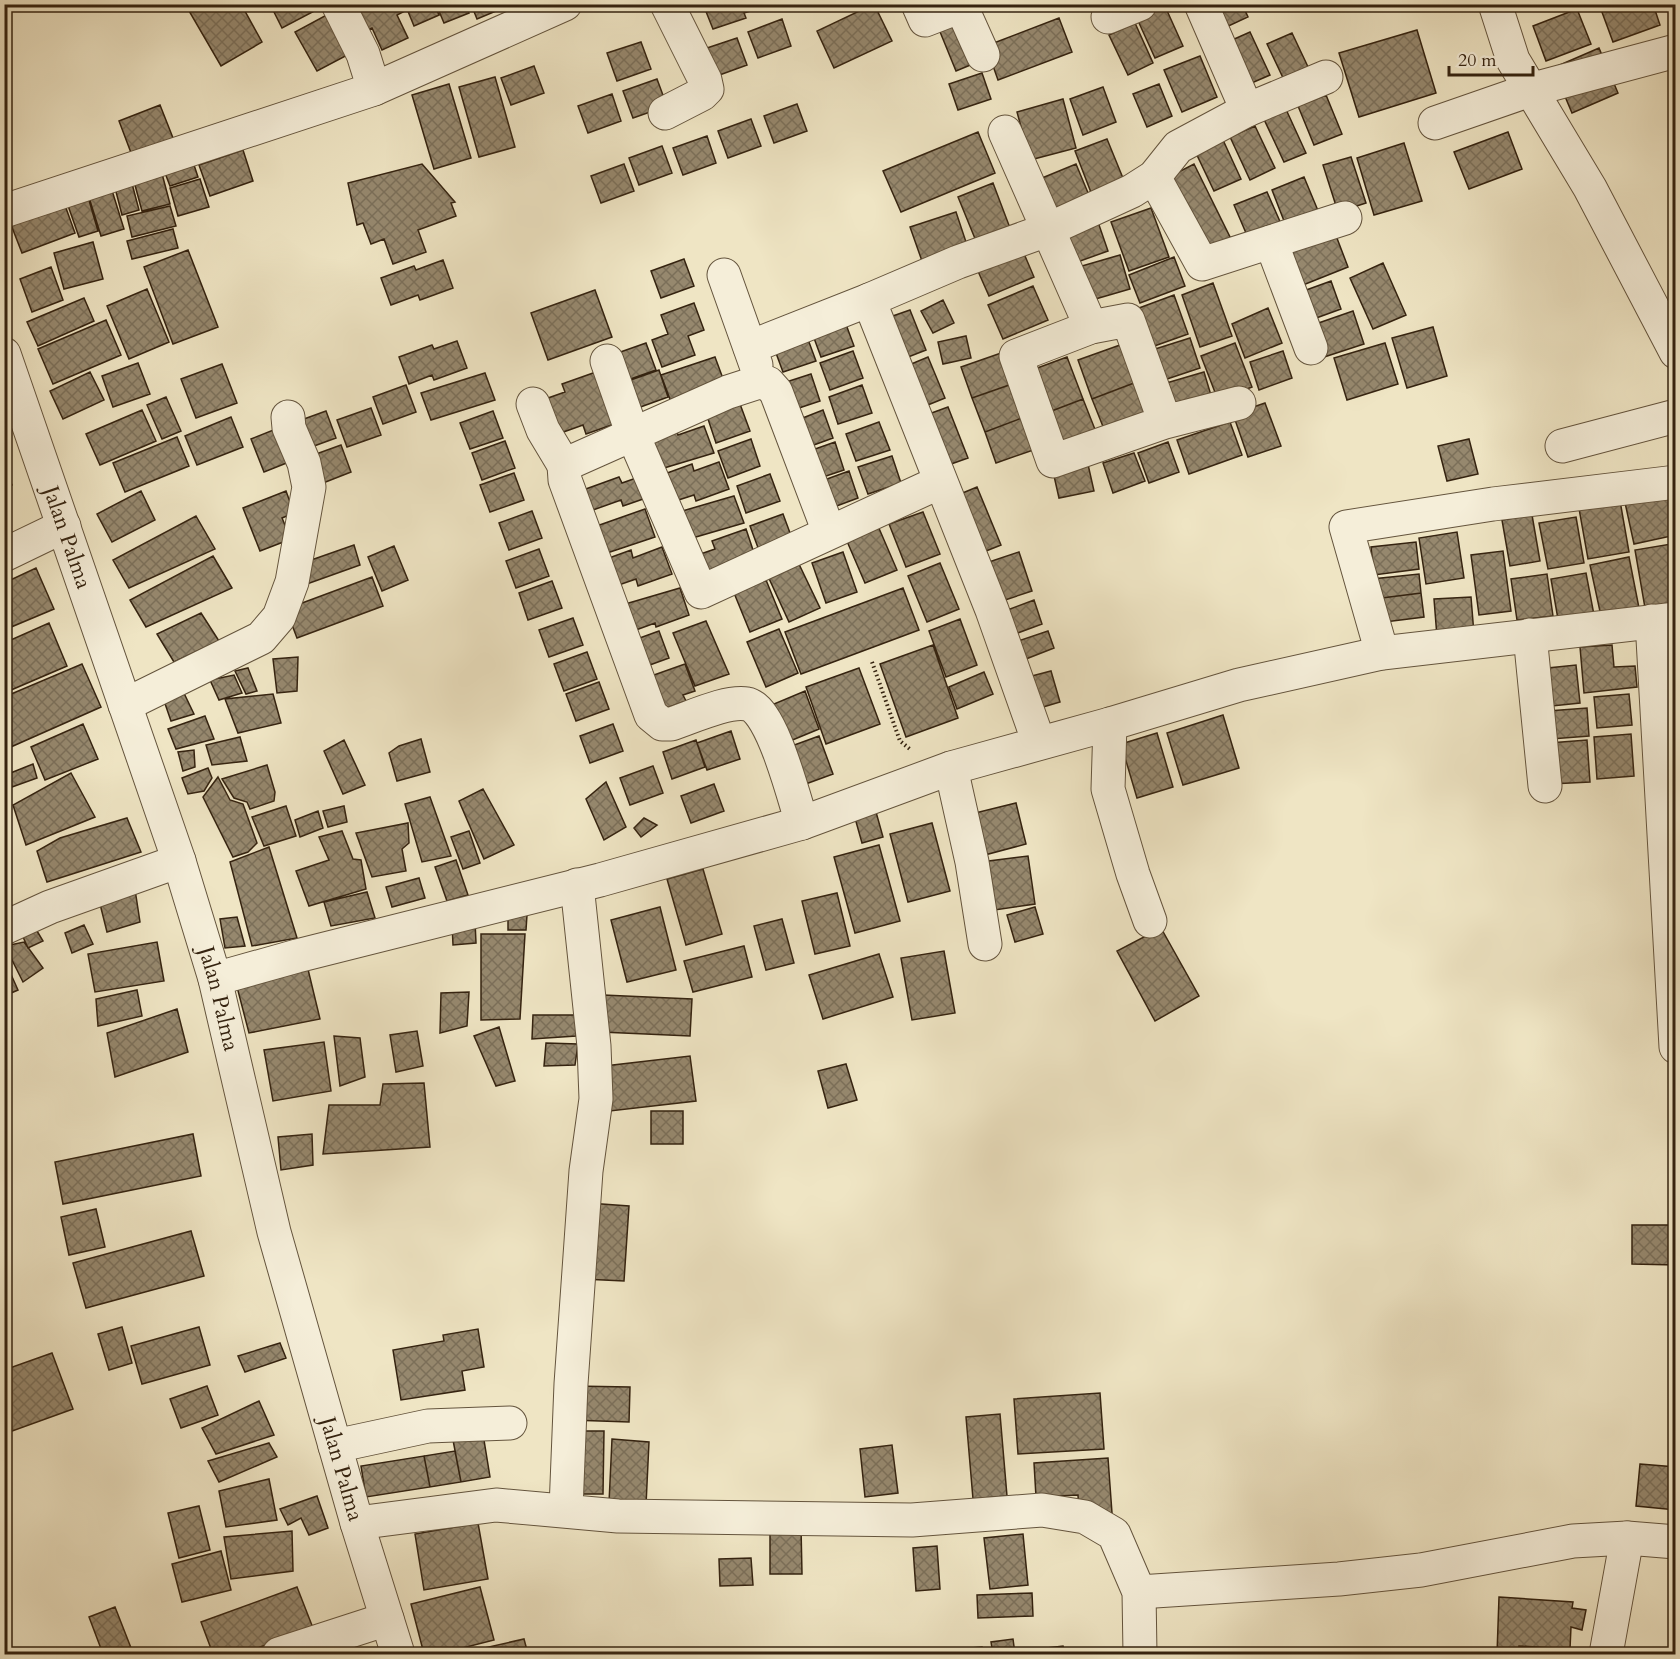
<svg xmlns="http://www.w3.org/2000/svg" width="1680" height="1659" viewBox="0 0 1680 1659" font-family="Cardo,serif">
<style>
.building{fill:url(#building-cross-hatch);stroke:#352310;stroke-width:1.5}
.lines{fill:none;stroke-linecap:round;stroke-linejoin:round}
.minor-casing{stroke:#64543d;stroke-width:35}
.path{stroke:#352310;stroke-width:4;stroke-dasharray:1.5 3;stroke-linecap:butt}
.minor{stroke:#f5eed9;stroke-width:33}
.labels{text-anchor:middle;dominant-baseline:central;stroke-width:4.5;stroke-linejoin:round;paint-order:stroke}
.street-label{font-size:22px;fill:#352310;stroke:#f5eed9}
</style>
<defs>
<pattern id="building-cross-hatch" width="8" height="8" patternUnits="userSpaceOnUse" patternTransform="scale(1.5)"><rect width="8" height="8" fill="#96886e"/><path d="M0 0l8 8M0 8l8-8" fill="none" stroke="#7b6f59"/></pattern>
</defs>
<rect width="100%" height="100%" fill="#efe5c4"/>
<filter id="stains"><feTurbulence type="fractalNoise" baseFrequency=".00333" numOctaves="4"/><feColorMatrix values="0 0 0 0 .2 0 0 0 0 .09 0 0 0 0 .02 0 0 0 .5 -.17"/></filter>
<radialGradient id="worn" r=".72"><stop offset=".6" stop-color="#630" stop-opacity="0"/><stop offset="1" stop-color="#630" stop-opacity=".3"/></radialGradient>
<!-- building -->
<path class="building" d="M4 4 11 26 4 27Z
M185 4H241L262 42 221 66Z
M278 4H320L322 7 282 28 272 8Z
M371 4H404L407 10 397 15 408 38 382 50 372 28 358 34 349 16Z
M405 4H434L439 15 414 26Z
M436 4H465L469 13 444 23Z
M471 4H508V6L477 19Z
M703 4H765L766 6 744 13 746 18 713 29Z
M874 4 892 41 834 68 817 31Z
M1152 4H1164L1183 46 1155 58 1134 12Z
M1210 4H1242L1248 17 1222 29Z
M1599 4H1653L1660 25 1613 42Z
M1577 9 1591 44 1546 61 1533 26Z
M334 11 355 51 317 71 295 32Z
M960 12 980 61 956 71 936 22Z
M1059 18 1072 52 998 80 986 46Z
M782 19 791 46 758 58 748 32Z
M1135 23 1153 63 1128 75 1109 35Z
M1417 30 1436 93 1359 117 1339 53Z
M1250 32 1270 75 1240 88 1221 45Z
M1292 33 1310 71 1285 82 1267 44Z
M737 38 747 65 714 77 704 49Z
M641 42 651 69 617 81 607 53Z
M1599 48 1618 93 1572 113 1553 68Z
M1200 56 1217 97 1182 112 1164 70Z
M534 66 544 93 511 105 501 78Z
M982 73 991 99 958 110 949 84Z
M495 77 515 147 479 157 459 87Z
M657 79 667 106 633 118 623 91Z
M449 84 471 158 434 169 412 95Z
M1159 84 1172 116 1147 127 1133 94Z
M1103 87 1116 122 1083 135 1070 99Z
M612 94 621 121 588 133 578 106Z
M1326 95 1342 134 1314 145 1298 106Z
M1063 99 1076 148 1030 160 1017 112Z
M797 104 807 131 774 143 764 116Z
M160 105 175 143 133 158 119 121Z
M1284 105 1306 153 1284 162 1262 115Z
M751 119 761 146 728 158 718 131Z
M1255 126 1275 168 1250 180 1230 137Z
M978 132 995 173 901 212 883 171Z
M1508 132 1522 169 1469 189 1454 152Z
M707 136 716 163 683 175 673 148Z
M1107 139 1125 183 1092 195 1075 151Z
M1223 140 1241 179 1214 191 1196 153Z
M1404 143 1422 201 1374 215 1357 158Z
M662 146 672 173 639 185 629 158Z
M243 150 253 181 210 196 199 165Z
M191 156 198 177 170 186 162 165Z
M1351 157 1366 203 1338 212 1323 165Z
M422 164 455 202 451 203 456 216 418 230 426 252 393 264 384 239 371 244 363 223 357 225 348 183Z
M624 164 634 191 601 203 591 176Z
M1076 164 1091 200 1045 218 1030 183Z
M1194 164 1231 239 1201 253 1165 179Z
M160 166 170 204 142 211 132 174Z
M130 176 139 210 122 215 113 180Z
M1304 177 1319 213 1286 226 1272 190Z
M200 179 209 207 178 216 170 188Z
M993 183 1010 228 976 241 958 197Z
M110 184 124 229 101 236 87 191Z
M86 190 98 231 79 237 65 197Z
M1267 192 1282 226 1249 240 1234 205Z
M62 197 75 233 22 253 8 217Z
M170 206 176 226 132 237 127 216Z
M1151 208 1169 257 1129 271 1111 222Z
M956 212 967 245 922 261 910 227Z
M1098 222 1108 251 1069 265 1059 236Z
M173 229 178 248 132 259 127 241Z
M1335 233 1348 267 1298 287 1285 253Z
M93 242 103 279 64 289 54 253Z
M1022 249 1034 277 989 296 977 269Z
M188 250 218 327 173 344 144 267Z
M1120 255 1130 289 1085 302 1075 268Z
M1174 257 1185 286 1140 303 1129 275Z
M684 259 694 286 661 298 651 271Z
M443 260 453 288 420 300 418 295 391 305 381 278 414 266 416 270Z
M1383 263 1406 315 1373 329 1350 278Z
M51 267 63 300 32 312 20 279Z
M1331 281 1341 309 1308 321 1298 293Z
M1213 283 1232 336 1200 347 1182 295Z
M1033 286 1048 320 1003 339 988 305Z
M147 289 169 342 129 359 107 306Z
M595 290 612 337 548 360 531 313Z
M1174 295 1188 334 1146 349 1131 311Z
M84 298 94 321 38 346 27 322Z
M943 300 954 323 933 333 921 311Z
M694 303 704 330 688 336 695 355 662 367 652 340 668 334 661 315Z
M1268 308 1282 343 1245 358 1232 324Z
M910 310 926 350 903 359 887 318Z
M1353 311 1364 344 1318 359 1307 327Z
M844 319 854 346 821 357 811 330Z
M106 320 121 355 53 384 38 349Z
M1433 327 1447 376 1407 388 1392 338Z
M806 334 816 361 783 372 773 345Z
M966 336 971 358 943 364 938 342Z
M1190 338 1200 368 1161 381 1152 350Z
M457 341 467 368 434 380 432 375 409 384 399 357 432 345 434 349Z
M646 343 656 370 622 382 612 355Z
M1235 343 1252 387 1218 400 1201 356Z
M1385 343 1398 384 1347 400 1334 358Z
M1120 345 1134 383 1092 399 1078 360Z
M853 351 863 378 830 390 820 363Z
M1283 351 1292 378 1259 390 1250 362Z
M1004 352 1015 383 972 398 961 367Z
M715 357 725 384 671 402 661 375Z
M928 357 945 398 913 411 897 370Z
M1067 357 1083 399 1049 412 1032 370Z
M138 363 150 394 113 407 102 376Z
M222 364 237 403 196 418 181 379Z
M659 370 668 397 635 409 625 382Z
M90 372 104 400 63 419 50 391Z
M596 372 620 422 586 434 583 425 555 435 534 403 565 392 562 384Z
M1204 372 1213 402 1173 414 1163 384Z
M485 373 495 400 431 420 421 393Z
M811 374 820 401 787 412 777 385Z
M1015 383 1027 416 985 432 972 398Z
M1134 383 1148 419 1106 434 1092 399Z
M406 385 416 412 383 424 373 397Z
M862 385 872 413 838 424 829 397Z
M166 397 181 431 162 439 147 405Z
M1083 399 1098 437 1064 450 1049 412Z
M1265 403 1281 446 1248 457 1233 414Z
M740 404 750 431 716 443 707 416Z
M948 407 968 458 937 469 918 418Z
M371 408 381 435 347 447 337 420Z
M142 410 156 441 100 465 86 434Z
M823 410 833 438 800 450 790 423Z
M326 411 336 438 303 450 293 423Z
M493 411 503 438 470 449 460 423Z
M1027 416 1039 448 996 463 985 432Z
M231 417 243 447 197 465 185 436Z
M879 422 890 450 856 461 846 434Z
M1230 422 1242 455 1189 474 1177 440Z
M704 426 714 453 654 471 644 444 677 432 678 435Z
M281 427 294 460 264 472 251 439Z
M177 437 189 466 125 492 113 463Z
M751 439 760 466 728 478 718 451Z
M1469 439 1478 474 1447 481 1438 446Z
M505 441 515 468 482 480 472 453Z
M835 442 844 470 811 481 801 454Z
M1168 442 1179 472 1149 483 1138 453Z
M341 445 351 472 318 485 308 457Z
M1134 453 1145 481 1113 493 1103 463Z
M892 456 901 483 868 494 858 467Z
M1087 460 1094 491 1059 498 1052 467Z
M719 462 729 489 696 501 694 495 669 503 659 476 692 464 694 471Z
M4 469 12 485 4 489Z
M849 471 858 498 826 510 816 483Z
M514 473 524 500 490 512 480 485Z
M770 474 780 501 746 513 737 486Z
M642 476 649 497 623 506 621 500 579 515 572 494 619 477 622 483Z
M977 487 1001 545 976 555 953 497Z
M1672 488 1676 504V535L1634 544 1624 498Z
M141 491 155 520 112 542 97 514Z
M286 491 294 513 282 518 291 539 260 551 243 508Z
M1619 495 1629 552 1588 559 1578 503Z
M734 496 744 523 682 541 672 514Z
M645 509 655 537 601 555 591 528Z
M532 511 542 538 509 550 499 523Z
M923 512 940 554 906 567 889 524Z
M783 514 793 541 760 553 750 526Z
M1532 515 1540 561 1510 566 1502 520Z
M196 516 215 549 129 588 113 560Z
M1576 517 1584 563 1548 569 1539 523Z
M878 526 897 570 865 583 846 539Z
M746 529 755 556 702 585 692 557 715 549 712 541Z
M1457 532 1464 578 1426 584 1419 538Z
M1416 542 1419 569 1374 575 1371 547Z
M1671 544 1676 571V603L1645 608 1635 550Z
M354 545 360 565 304 585 297 565Z
M394 546 408 580 382 591 368 557Z
M662 547 672 574 638 586 636 579 607 589 598 562 631 550 633 558Z
M539 549 549 576 516 588 506 561Z
M1503 551 1511 611 1479 615 1471 555Z
M843 552 857 592 826 603 812 563Z
M1019 552 1032 591 993 604 980 565Z
M213 556 232 588 146 627 130 600Z
M1629 557 1639 608 1601 616 1590 565Z
M797 560 820 608 789 622 767 574Z
M940 563 959 609 927 622 908 576Z
M36 568 54 609 4 630V583Z
M1586 573 1595 620 1559 625 1551 579Z
M1419 574 1421 593 1374 599 1372 579Z
M1547 574 1553 616 1517 620 1511 579Z
M372 577 383 606 297 638 286 609Z
M766 580 782 619 750 632 734 593Z
M552 581 562 608 528 620 519 593Z
M680 588 689 615 656 627 655 623 625 634 615 607Z
M903 588 919 630 801 674 785 632Z
M1421 593 1424 617 1377 623 1374 599Z
M1471 597 1474 634 1437 637 1434 599Z
M1034 600 1042 624 1007 637 997 614Z
M201 613 219 641 174 662 157 634Z
M573 618 583 645 549 657 539 630Z
M960 619 977 665 946 677 929 631Z
M706 621 729 674 695 686 673 633Z
M49 623 67 666 4 693V643Z
M779 629 798 673 766 687 747 642Z
M659 631 669 658 636 670 626 643Z
M1048 631 1054 648 1013 664 1006 645Z
M1671 632H1676V674H1672V663H1659L1658 640H1671Z
M933 645 958 718 906 737 880 664Z
M1612 645 1614 667 1635 666 1637 687 1584 693 1580 647Z
M587 652 597 679 564 691 554 664Z
M298 657 297 691 277 693 273 659Z
M82 664 101 707 4 750V697Z
M685 664 695 691 683 695 686 701 653 713 651 676Z
M1576 665 1580 703 1552 706 1548 668Z
M248 668 257 691 246 694 235 671Z
M859 668 880 724 826 744 806 687Z
M1051 671 1060 702 1033 710 1024 678Z
M984 672 993 694 957 709 949 687Z
M234 675 242 693 219 700 210 680Z
M1672 679H1676V721H1673Z
M599 682 609 709 576 721 566 694Z
M181 687 194 714 171 721 162 695Z
M805 691 819 729 778 746 762 709Z
M273 694 281 723 238 733 225 699Z
M1629 694 1632 725 1597 728 1594 697Z
M1587 708 1589 736 1551 739 1548 711Z
M1223 715 1239 768 1183 785 1167 733Z
M205 716 214 739 176 749 168 729Z
M83 724 98 759 45 780 31 747Z
M613 724 623 751 590 763 580 736Z
M731 731 740 759 707 770 697 743Z
M1157 733 1173 787 1137 798 1121 744Z
M1631 734 1634 776 1597 779 1594 737Z
M819 736 833 774 792 789 778 751Z
M240 737 247 761 212 765 206 745Z
M421 739 430 772 397 781 389 753 399 746Z
M344 740 365 785 343 794 324 751Z
M696 740 705 767 672 779 663 752Z
M1587 740 1590 782 1551 784 1549 743Z
M194 750 195 767 183 771 178 752Z
M33 764 37 778 12 787 8 774Z
M267 765 275 792 274 801 250 809 247 802 234 798 222 779Z
M653 766 663 793 630 805 620 778Z
M208 768 212 778 204 791 188 794 182 778Z
M71 773 95 817 26 845 13 805Z
M218 777 230 800 243 804 257 843 248 852 233 857 203 797Z
M606 782 626 827 604 840 586 799Z
M714 784 724 811 691 823 681 796Z
M483 789 514 845 484 859 459 801Z
M430 797 451 856 422 862 405 804Z
M1016 803 1026 844 981 856 971 814Z
M286 806 296 836 264 846 252 817Z
M344 806 347 822 328 827 323 811Z
M318 811 323 828 300 837 295 820Z
M876 812 883 837 862 843 855 818Z
M127 818 141 852 47 882 37 851 60 838Z
M644 818 657 825 641 837 634 828Z
M408 823 409 843 402 849 406 871 372 877 356 833Z
M932 823 950 891 908 902 890 834Z
M342 831 353 859 361 860 366 889 309 906 296 871 329 860 319 837Z
M469 831 480 863 463 869 451 837Z
M879 845 900 921 855 933 834 857Z
M269 847 297 938 252 946 230 862Z
M1028 856 1035 904 988 911 981 862Z
M456 860 468 895 447 901 435 867Z
M703 869 722 934 686 945 667 879Z
M419 878 425 898 392 907 386 887Z
M134 883 140 922 107 932 98 896Z
M367 892 375 918 331 926 324 902Z
M837 893 850 946 815 954 802 901Z
M660 907 676 970 627 982 611 920Z
M1035 907 1043 934 1015 942 1007 915Z
M508 912 527 915 526 930H508Z
M237 917 245 946 225 948 220 919Z
M782 919 794 963 766 970 754 926Z
M31 921 43 941 28 948 19 928Z
M475 921 476 943 453 945 452 923Z
M84 925 93 944 72 953 65 933Z
M1161 928 1199 996 1155 1021 1117 951Z
M481 934H525L520 1019 481 1020Z
M24 942 43 968 23 982 5 946Z
M157 942 164 981 95 992 88 954Z
M744 946 752 977 693 992 684 961Z
M944 951 955 1013 912 1020 901 958Z
M879 954 893 997 823 1019 809 975Z
M5 961 18 990 4 996V962Z
M306 961 320 1019 249 1033 236 983Z
M137 990 142 1016 98 1026 96 999Z
M469 992 467 1026 440 1033 441 993Z
M603 995 692 999 690 1036 601 1032Z
M177 1009 188 1052 115 1077 107 1033Z
M533 1015H578L576 1036 532 1039Z
M499 1027 515 1081 496 1086 474 1036Z
M417 1031 423 1066 396 1072 390 1035Z
M334 1036 360 1038 365 1077 340 1086Z
M324 1042 331 1091 273 1101 264 1050Z
M546 1043 578 1044 575 1065 544 1066Z
M690 1056 696 1101 601 1112 596 1067Z
M846 1064 857 1100 828 1108 818 1071Z
M424 1083 430 1147 323 1154 329 1105H380L383 1084Z
M651 1111H683V1144H651Z
M4 1130 11 1144 4 1147Z
M193 1134 201 1176 63 1204 55 1162Z
M312 1134 313 1165 281 1170 278 1137Z
M588 1203 629 1206 624 1281 583 1279Z
M96 1209 105 1247 69 1255 61 1217Z
M1632 1225H1676V1265L1632 1264Z
M191 1231 204 1276 86 1308 73 1263Z
M122 1327 132 1363 109 1370 98 1334Z
M199 1327 210 1365 142 1384 131 1346Z
M478 1329 484 1367 462 1371 465 1390 401 1400 393 1350 444 1341 443 1335Z
M280 1343 286 1358 245 1372 238 1356Z
M52 1353 73 1409 4 1434V1370Z
M207 1386 218 1415 181 1428 170 1399Z
M572 1386 630 1387 629 1422 571 1420Z
M1100 1393 1104 1449 1018 1454 1014 1399Z
M259 1401 274 1435 216 1454 202 1428Z
M1000 1414 1007 1496 973 1499 966 1417Z
M571 1431H604L603 1494H571Z
M483 1434 490 1477 461 1482 453 1440Z
M612 1439 649 1442 646 1505 609 1503Z
M269 1443 277 1457 219 1482 208 1461Z
M892 1445 898 1493 865 1497 860 1449Z
M455 1451 461 1482 430 1487 424 1456Z
M424 1456 430 1487 366 1497 361 1466Z
M1108 1458 1112 1513 1079 1515 1078 1495 1036 1497 1034 1463Z
M1640 1464 1676 1467V1510L1636 1506Z
M269 1479 277 1520 226 1527 219 1491Z
M317 1496 328 1528 309 1535 301 1518 288 1525 280 1509Z
M199 1506 210 1550 179 1558 168 1513Z
M478 1523 488 1579 424 1590 415 1534Z
M770 1527H801L802 1574H770Z
M292 1531 293 1571 231 1579 224 1537Z
M1023 1534 1028 1585 990 1589 984 1538Z
M937 1546 940 1589 916 1591 913 1548Z
M221 1551 231 1590 182 1602 172 1564Z
M751 1558 753 1585 720 1586 719 1559Z
M297 1587 313 1628 241 1654H213L201 1622Z
M480 1587 494 1640 439 1654H424L411 1604Z
M1032 1593 1033 1616 978 1618 977 1595Z
M1499 1597 1573 1602 1572 1608 1586 1610 1582 1630 1571 1627 1570 1649 1519 1646 1518 1654H1497Z
M115 1607 133 1653 129 1654H103L89 1617Z
M524 1639 528 1654H472L471 1651Z
M1013 1639 1015 1654H993L991 1642Z
M1063 1646 1065 1654H1022V1651Z
M982 1647 983 1654H959V1649Z"/>
<g class="lines">
<!-- minor casing -->
<g class="minor-casing">
<g id="minor">
<path d="M918 4 925 20 961 6 983 55"/>
<path d="M1201 4 1247 110"/>
<path d="M1495 4 1513 60 1590 188 1676 352"/>
<path d="M1108 17 1140 4"/>
<path d="M374 89 565 4"/>
<path d="M665 113 702 94 707 89 705 80 667 4"/>
<path d="M1435 123 1530 90 1676 51"/>
<path d="M1005 132 1091 327"/>
<path d="M1154 177 1202 264 1345 218"/>
<path d="M4 211 374 89 363 54 338 4"/>
<path d="M1271 242 1311 348"/>
<path d="M724 275 756 365"/>
<path d="M750 347 869 300"/>
<path id="s1" d="M4 354 179 861 215 979 274 1232 357 1523 398 1654"/>
<path d="M607 361 633 435 701 592 940 482"/>
<path d="M533 404 543 430 564 465"/>
<path d="M1165 422 1128 320 1091 327 1016 356 1053 461 1165 422 1239 403"/>
<path d="M1562 446 1676 416"/>
<path d="M4 555 64 526"/>
<path d="M1652 621 1676 1047"/>
<path d="M1530 635 1545 786"/>
<path d="M1382 653 1346 527 1493 504 1676 482"/>
<path d="M125 705 261 638 279 617 292 582 309 487 304 463 289 428 288 417"/>
<path d="M1110 724 1108 789 1133 874 1150 921"/>
<path d="M1039 743 992 610 869 300 958 262 1047 230 1132 191 1154 177 1178 147 1247 110 1326 77"/>
<path d="M951 768 972 862 985 944"/>
<path d="M802 823C794 799 772 708 747 704 727 700 690 718 671 724H662L651 715 565 480 564 465 728 392 762 381 768 383 776 392 829 532"/>
<path d="M4 928 50 907 179 861"/>
<path d="M215 979 297 956 600 880 802 823 951 768 1110 724 1239 685 1382 653 1676 619"/>
<path d="M335 1446 428 1426 510 1423"/>
<path d="M566 1509 571 1384 586 1171 596 1099 594 1046 577 885"/>
<path d="M357 1523 496 1505 618 1516 912 1520 1042 1510 1085 1517 1114 1534 1139 1592 1140 1654"/>
<path d="M1139 1592 1339 1579 1421 1570 1573 1541 1627 1538 1676 1542"/>
<path d="M279 1654 387 1619"/>
<path d="M1606 1654 1627 1538"/>
</g>
</g>
<!-- path -->
<path class="path" d="M872 662 900 741 911 750"/>
<!-- minor -->
<use href="#minor" class="minor"/>
</g>
<g class="labels">
<!-- street labels -->
<g class="street-label">
<text stroke="none"><textPath href="#s1" startOffset="194">Jalan Palma</textPath></text>
<text stroke="none"><textPath href="#s1" startOffset="680">Jalan Palma</textPath></text>
<text stroke="none"><textPath href="#s1" startOffset="1166">Jalan Palma</textPath></text>
</g>
</g>
<!-- margin -->
<rect width="1680" height="1659" fill="none" stroke="#efe5c4" stroke-width="24"/>
<rect x="6" y="6" width="1668" height="1647" fill="none" stroke="#352310" stroke-width="3"/>
<rect x="12" y="12" width="1656" height="1635" fill="none" stroke="#352310" stroke-width="1.5"/>
<!-- scale -->
<path d="M1449 66v9h84v-9" fill="none" stroke="#352310" stroke-width="3"/>
<text x="1458" y="66" font-size="18" fill="#352310" stroke="#f5eed9" stroke-width="4.5" paint-order="stroke">20 m</text>
<rect width="100%" height="100%" filter="url(#stains)"/>
<rect width="100%" height="100%" fill="url(#worn)"/>
</svg>
